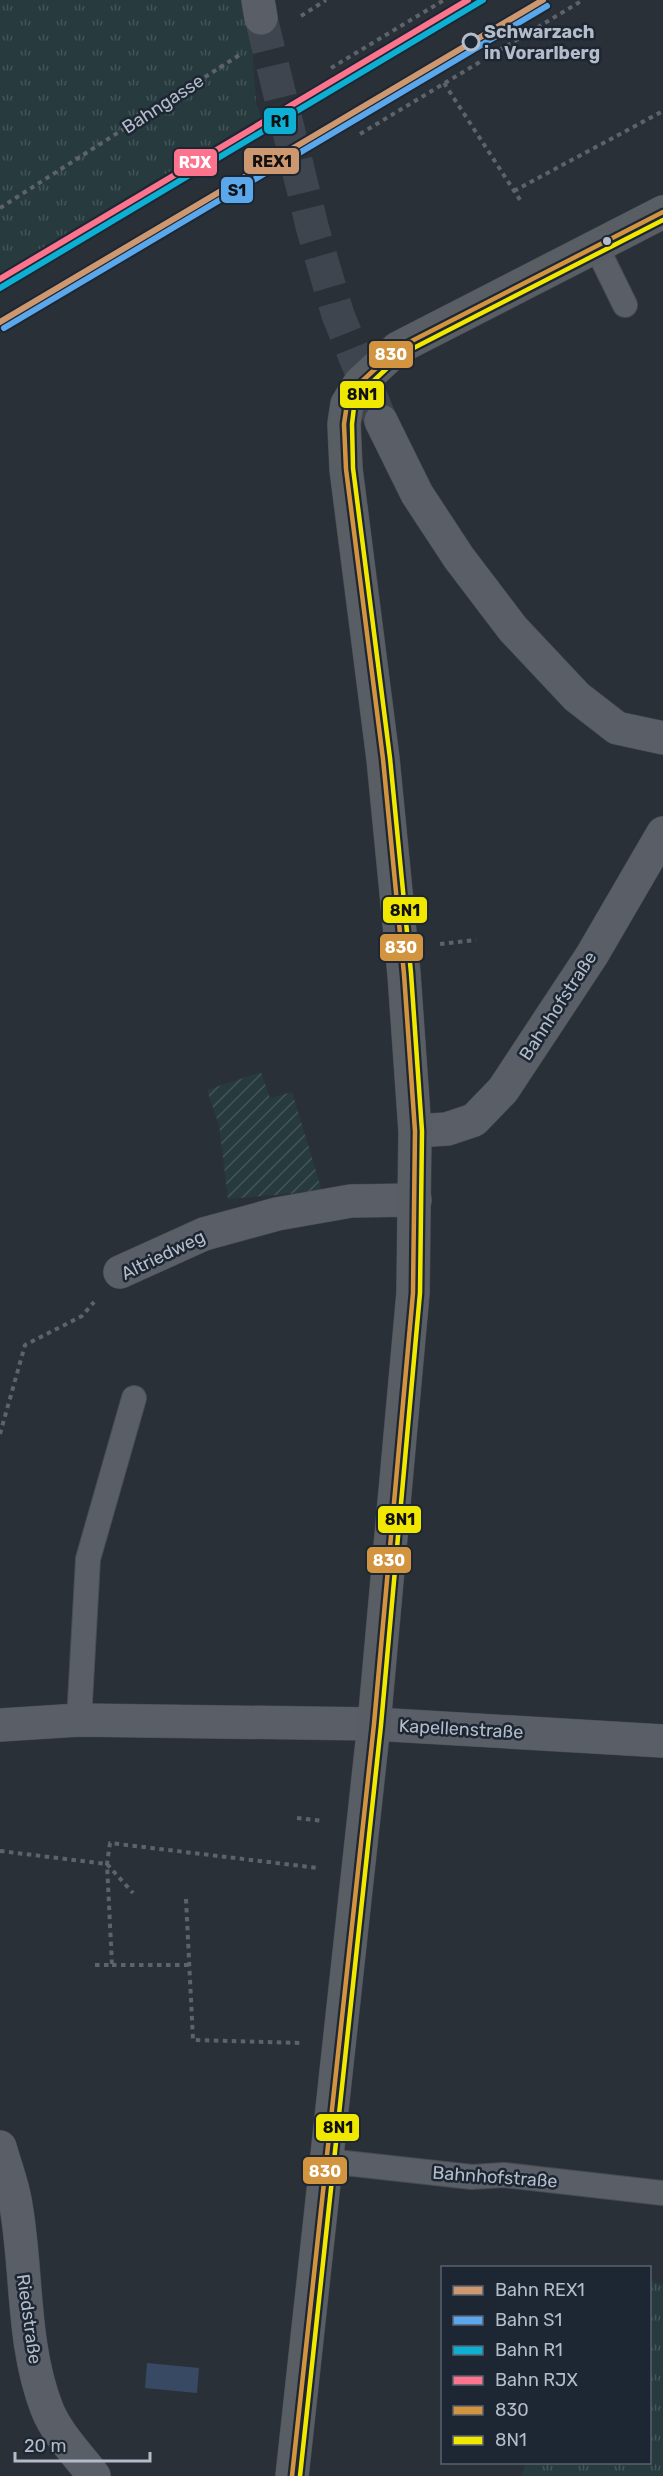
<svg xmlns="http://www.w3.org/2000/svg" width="663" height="2476" viewBox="0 0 663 2476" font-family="Rubik,sans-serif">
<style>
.grass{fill:url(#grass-tufts)}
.garden{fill:url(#garden-furrows)}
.water{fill:#384963}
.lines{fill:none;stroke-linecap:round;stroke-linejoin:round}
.street-tunnel{stroke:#3f454e;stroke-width:33;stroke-dasharray:33 16;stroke-linecap:butt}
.lane-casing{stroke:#484c53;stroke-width:26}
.street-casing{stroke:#484c53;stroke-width:34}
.secondary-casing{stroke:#484c53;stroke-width:34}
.path{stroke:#5d636a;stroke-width:4;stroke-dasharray:4.5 4.5;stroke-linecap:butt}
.lane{stroke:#5a5e66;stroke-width:24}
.street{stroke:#5a5e66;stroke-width:33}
.secondary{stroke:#595d64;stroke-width:33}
.bus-1-casing{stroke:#1d2633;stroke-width:9}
.bus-2-casing{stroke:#1d2633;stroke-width:9}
.bus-1{stroke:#d2943f;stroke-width:4.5}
.bus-2{stroke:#f1e800;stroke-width:4.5}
.rail-1-casing{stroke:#1d2633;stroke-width:10}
.rail-2-casing{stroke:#1d2633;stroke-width:10}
.rail-3-casing{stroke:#1d2633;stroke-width:10}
.rail-4-casing{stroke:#1d2633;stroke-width:10}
.rail-1{stroke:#cd976f;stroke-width:6}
.rail-2{stroke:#5aa8eb;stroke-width:6}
.rail-3{stroke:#0dafd3;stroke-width:6}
.rail-4{stroke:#fc738d;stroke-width:6}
.stop-dot{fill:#1d2633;stroke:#b4bcc9;stroke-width:3}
.bus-dot{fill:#b4bcc9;stroke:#1d2633;stroke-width:2}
.labels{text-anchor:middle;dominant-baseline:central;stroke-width:5;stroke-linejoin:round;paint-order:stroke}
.stop-label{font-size:18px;font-weight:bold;fill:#b4bcc9;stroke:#1d2633;text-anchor:start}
.street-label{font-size:18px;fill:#b4bcc9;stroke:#1d2633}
.line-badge{stroke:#1d2633;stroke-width:2}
.badge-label{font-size:16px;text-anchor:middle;font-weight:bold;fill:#fff}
.pale-badge-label{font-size:16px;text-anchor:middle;font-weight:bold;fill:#111}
</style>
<defs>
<pattern id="grass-tufts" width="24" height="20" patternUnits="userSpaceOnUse" patternTransform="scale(1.5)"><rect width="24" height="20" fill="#273a3e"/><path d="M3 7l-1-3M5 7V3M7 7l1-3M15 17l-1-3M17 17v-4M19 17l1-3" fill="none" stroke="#445559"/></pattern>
<pattern id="garden-furrows" width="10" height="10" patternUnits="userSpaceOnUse" patternTransform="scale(1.5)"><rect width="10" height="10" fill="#273a3e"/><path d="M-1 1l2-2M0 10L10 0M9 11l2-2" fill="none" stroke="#445559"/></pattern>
</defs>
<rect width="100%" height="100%" fill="#2a3038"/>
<!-- grass -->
<path class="grass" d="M0 0H249L256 102 261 117 0 273Z
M650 2281 663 2284V2476H521L526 2463 650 2462Z"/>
<!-- garden -->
<path class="garden" d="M261 1072 270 1098 292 1092 322 1191 228 1199 219 1125 207 1090Z"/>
<!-- water -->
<path class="water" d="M147 2363 199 2368 197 2393 145 2388Z"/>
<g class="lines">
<!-- street-tunnel -->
<path class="street-tunnel" d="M261 18 313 230 338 315 381 421"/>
<!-- lane casing -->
<g class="lane-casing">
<path id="lane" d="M597 248 625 305
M79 1720 88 1559 134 1398
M327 2161 472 2177 504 2175 663 2193"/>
</g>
<!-- street casing -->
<g class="street-casing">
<path id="street" d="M258 0 261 18
M381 421 417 494 459 558 513 629 577 697 617 728 663 738
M415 1131 447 1129 474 1120 503 1090 592 955 663 833
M120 1272 204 1234 277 1214 351 1201 415 1200
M0 1725 79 1720 374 1724 663 1741
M0 2147C5 2165 12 2183 15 2200 28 2269 21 2342 47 2409 57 2434 78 2455 94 2476"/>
</g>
<!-- secondary casing -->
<g class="secondary-casing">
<path id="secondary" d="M292 2476 374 1724 413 1293 415 1131 404 974 383 759 346 469 344 424 347 404 360 383 398 348 663 212"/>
</g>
<!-- path -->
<path class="path" d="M301 16 326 0
M331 68 444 0
M444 83 522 203
M360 134 583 0
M514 191 663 111
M0 208 241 54
M440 944 476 940
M0 1434 25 1345 82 1316 94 1302
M297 1818 323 1821
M0 1851 107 1864 133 1893
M186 1899 193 2040 300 2043
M95 1965H112L107 1864 110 1843 318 1868
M112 1965H189"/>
<!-- lane -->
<use href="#lane" class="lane"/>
<!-- street -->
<use href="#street" class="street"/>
<!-- secondary -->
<use href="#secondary" class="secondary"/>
<!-- bus-1 casing -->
<g class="bus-1-casing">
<path id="bus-1" d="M292 2476 374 1724 413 1293 415 1131 404 974 383 759 346 469 344 424 347 404 360 383 398 348 663 212"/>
</g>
<!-- bus-2 casing -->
<g class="bus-2-casing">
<path id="bus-2" d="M300 2476 381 1725 420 1293 422 1131 411 973 390 758 353 468 352 424 354 407 366 388 402 354 663 220"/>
</g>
<!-- bus-1 -->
<use href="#bus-1" class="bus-1"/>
<!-- bus-2 -->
<use href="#bus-2" class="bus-2"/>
<!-- rail-1 casing -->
<g class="rail-1-casing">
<path id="rail-1" d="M0 322 543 0"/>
</g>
<!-- rail-2 casing -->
<g class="rail-2-casing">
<path id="rail-2" d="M4 328 547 6"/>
</g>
<!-- rail-3 casing -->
<g class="rail-3-casing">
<path id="rail-3" d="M0 288 483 0"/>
</g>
<!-- rail-4 casing -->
<g class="rail-4-casing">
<path id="rail-4" d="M0 279 468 0"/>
</g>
<!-- rail-1 -->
<use href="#rail-1" class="rail-1"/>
<!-- rail-2 -->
<use href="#rail-2" class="rail-2"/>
<!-- rail-3 -->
<use href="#rail-3" class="rail-3"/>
<!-- rail-4 -->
<use href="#rail-4" class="rail-4"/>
</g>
<!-- markers -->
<circle class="stop-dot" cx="471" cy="42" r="8"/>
<circle class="bus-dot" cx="607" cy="241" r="5"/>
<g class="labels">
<!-- stop labels -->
<g class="stop-label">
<text x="484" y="32">Schwarzach<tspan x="484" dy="21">in Vorarlberg</tspan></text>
</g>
<!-- street labels -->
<g class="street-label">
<text transform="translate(163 104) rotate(-33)">Bahngasse</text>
<text transform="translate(558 1006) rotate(-57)">Bahnhofstraße</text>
<text transform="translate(163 1255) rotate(-26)">Altriedweg</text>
<text transform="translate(461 1729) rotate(3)">Kapellenstraße</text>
<text transform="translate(495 2177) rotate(4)">Bahnhofstraße</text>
<text transform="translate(29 2319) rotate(82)">Riedstraße</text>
</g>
</g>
<g class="line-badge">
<rect x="263" y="107" width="34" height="28" rx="6" fill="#0dafd3"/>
<rect x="243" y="147" width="57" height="28" rx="6" fill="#cd976f"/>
<rect x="173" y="148" width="45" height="29" rx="6" fill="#fc738d"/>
<rect x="220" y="176" width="34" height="28" rx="6" fill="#5aa8eb"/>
<rect x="368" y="340" width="46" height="29" rx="6" fill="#d2943f"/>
<rect x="339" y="380" width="46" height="29" rx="6" fill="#f1e800"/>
<rect x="382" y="896" width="46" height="28" rx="6" fill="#f1e800"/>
<rect x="379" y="933" width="45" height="29" rx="6" fill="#d2943f"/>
<rect x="377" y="1505" width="45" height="29" rx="6" fill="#f1e800"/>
<rect x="366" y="1546" width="46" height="28" rx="6" fill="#d2943f"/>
<rect x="315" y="2113" width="45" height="29" rx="6" fill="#f1e800"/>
<rect x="302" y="2156" width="46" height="29" rx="6" fill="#d2943f"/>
</g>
<g class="badge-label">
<text x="195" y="168">RJX</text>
<text x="391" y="360">830</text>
<text x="401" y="953">830</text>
<text x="389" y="1566">830</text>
<text x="325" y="2177">830</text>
</g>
<g class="pale-badge-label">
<text x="280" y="127">R1</text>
<text x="272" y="167">REX1</text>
<text x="237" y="196">S1</text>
<text x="362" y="400">8N1</text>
<text x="405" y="916">8N1</text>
<text x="400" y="1525">8N1</text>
<text x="338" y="2133">8N1</text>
</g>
<!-- legend -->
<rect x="441" y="2266" width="210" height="198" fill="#1d2633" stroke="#59626f" stroke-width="1.5"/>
<rect x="453" y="2286" width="30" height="9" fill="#cd976f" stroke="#59626f" stroke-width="1.5"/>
<text x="495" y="2296" font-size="18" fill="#b4bcc9">Bahn REX1</text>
<rect x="453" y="2316" width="30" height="9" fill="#5aa8eb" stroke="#59626f" stroke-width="1.5"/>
<text x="495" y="2326" font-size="18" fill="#b4bcc9">Bahn S1</text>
<rect x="453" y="2346" width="30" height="9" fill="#0dafd3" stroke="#59626f" stroke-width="1.5"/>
<text x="495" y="2356" font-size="18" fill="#b4bcc9">Bahn R1</text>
<rect x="453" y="2376" width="30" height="9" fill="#fc738d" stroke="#59626f" stroke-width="1.5"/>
<text x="495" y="2386" font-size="18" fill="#b4bcc9">Bahn RJX</text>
<rect x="453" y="2406" width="30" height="9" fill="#d2943f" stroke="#59626f" stroke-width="1.5"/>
<text x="495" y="2416" font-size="18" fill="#b4bcc9">830</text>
<rect x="453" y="2436" width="30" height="9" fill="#f1e800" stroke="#59626f" stroke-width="1.5"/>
<text x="495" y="2446" font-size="18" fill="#b4bcc9">8N1</text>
<!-- scale -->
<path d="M15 2452v9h135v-9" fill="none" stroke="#b4bcc9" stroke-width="3"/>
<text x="24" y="2452" font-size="18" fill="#b4bcc9" stroke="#1d2633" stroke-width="4.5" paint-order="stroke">20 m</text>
</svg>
